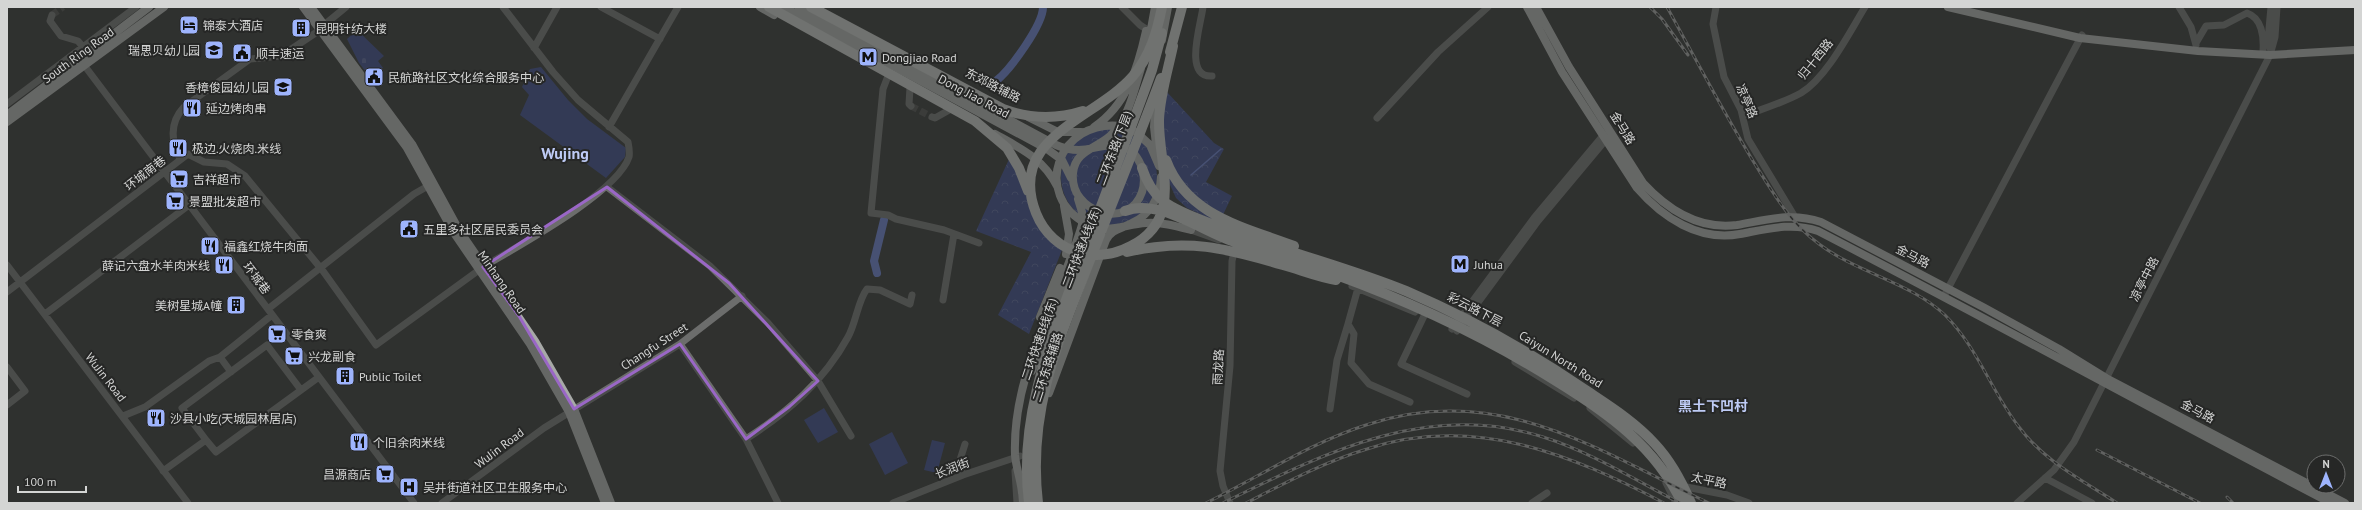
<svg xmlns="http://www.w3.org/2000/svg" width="2362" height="510" viewBox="0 0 2362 510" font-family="'PT Sans','Noto Sans SC',sans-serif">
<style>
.green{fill:#384683}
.forest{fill:url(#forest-crowns)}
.cemetery{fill:url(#cemetery-stones)}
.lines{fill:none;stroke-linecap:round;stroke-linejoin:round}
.stream{stroke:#6478c6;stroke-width:1.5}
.river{stroke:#6478c6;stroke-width:8}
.minor-tunnel{stroke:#494a48;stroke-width:7;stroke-dasharray:7 3.5;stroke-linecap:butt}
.minor{stroke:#6c6d6c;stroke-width:7}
.major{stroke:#a7a9a7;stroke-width:8}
.highway{stroke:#bec0be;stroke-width:10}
.rail-casing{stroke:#9b9c9b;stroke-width:3}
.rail{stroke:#262726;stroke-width:1.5;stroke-dasharray:4.5;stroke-linecap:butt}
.marked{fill:none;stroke:#9a67c6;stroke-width:3;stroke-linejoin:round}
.labels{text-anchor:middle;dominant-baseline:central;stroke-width:4;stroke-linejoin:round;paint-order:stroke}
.poi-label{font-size:12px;fill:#d4d5d4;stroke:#262726;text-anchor:start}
.street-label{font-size:12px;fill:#d4d5d4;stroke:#262726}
.quarter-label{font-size:14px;font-weight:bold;fill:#becbf5;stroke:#262726}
.district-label{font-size:16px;font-weight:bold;fill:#becbf5;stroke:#262726}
</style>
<defs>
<pattern id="forest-crowns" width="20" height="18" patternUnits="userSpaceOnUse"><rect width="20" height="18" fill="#384683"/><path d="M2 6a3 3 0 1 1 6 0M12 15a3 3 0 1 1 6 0" fill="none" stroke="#546094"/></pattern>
<pattern id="cemetery-stones" width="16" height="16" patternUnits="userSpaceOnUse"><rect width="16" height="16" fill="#384683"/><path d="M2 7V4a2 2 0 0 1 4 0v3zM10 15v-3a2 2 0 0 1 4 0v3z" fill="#546094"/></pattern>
</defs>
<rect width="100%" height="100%" fill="#30312f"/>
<!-- green -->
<path class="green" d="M357 30 384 56 378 61 383 68 370 77 359 63 347 39Z
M541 67 568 100 587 119 626 148 625 157 606 178 520 115 529 95 522 87 530 69Z
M824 408 838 432 818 443 804 420Z
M892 432 908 463 885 475 869 444Z
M932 440 945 443 937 473 924 470Z"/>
<!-- forest -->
<path class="forest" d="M1167 92 1214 143 1224 149 1206 182 1232 196 1219 223 1187 208 1176 198 1166 176 1157 141Z
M1061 177a48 48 0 1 1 96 0a48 48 0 1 1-96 0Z
M1010 157 1032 206 1062 250 1029 334 998 315 1031 252 976 231Z"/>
<!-- cemetery -->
<path class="cemetery" d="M367 51 374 63 364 69 357 57Z"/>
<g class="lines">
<!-- stream -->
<path class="stream" d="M1191 175 1221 149"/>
<!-- river -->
<path class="river" d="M996 81C1010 70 1043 25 1043 7
M877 273 874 261 884 220"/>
<!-- minor-tunnel -->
<path class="minor-tunnel" d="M52 15 63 7
M911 106 932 117"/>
<!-- minor -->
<path class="minor" d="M601 7 660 39
M1122 7 1140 25 1146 29
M1203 7C1201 24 1183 78 1212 76
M1716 7 1713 24 1724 77 1741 110 1748 139 1795 217
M2179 7 2191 27 2196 45
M52 15 50 21 61 36 78 41 83 47
M324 25 346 7
M2196 43 2206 26 2224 25 2247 13C2262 18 2264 37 2263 51
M534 48 557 7
M2271 51 2268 40 2271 7
M84 65 414 503
M888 76 883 89 871 213 888 215 896 219 944 230 979 243
M910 88 909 104 911 106
M7 104 136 7
M1743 116C1762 109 1783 103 1801 93 1827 77 1849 33 1865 7
M932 117 935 118 951 109
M1377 118 1438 52 1488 7
M609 127 678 7
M180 159C171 141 169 123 184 107L250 59 281 56 320 30
M607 187 710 266 768 323 818 381 851 436
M1191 230 1219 240
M7 265 188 503
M483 267C518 246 617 193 629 157 630 152 629 147 628 142L578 100 553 72 503 7
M1352 286 1415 312
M1358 288 1348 324 1354 334 1351 363 1369 384 1410 402
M7 292 188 154 204 162 227 164 245 176 323 271 376 345 479 270
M1944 296 2082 35
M943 300 954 234
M268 309 414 194 428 186
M45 314 189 205
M1424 316 1401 364 1467 394
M1452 329 1534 218 1606 132
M1457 331 1538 221 1609 136
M680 344 746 439 778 503
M220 357 231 372
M1515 362 1574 398
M7 367 25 391 7 405
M1590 408 1633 443
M1330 409 1337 360 1348 324
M123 416 145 407 209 361 220 357 272 315
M746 439C788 412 824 381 848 337 856 323 858 300 867 289L880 290 910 304 912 295
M206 440 182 408 267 345 301 390
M163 471 206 440 216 452 319 377
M1015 471 1017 503
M963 475 959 463 965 444
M2045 478 2092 503
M1666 483 1676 503
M1681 486 1727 495 1749 503
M442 503 544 428 680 344 742 296
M893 503 963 475 1020 456
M1230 503 1223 486 1220 471 1230 366 1232 261 1235 248
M1532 503 1547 493
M2017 503 2054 470 2074 442 2270 55 2275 37 2277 7"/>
<!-- major -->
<path class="major" d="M303 7 407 148 454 233 530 344 569 412 605 503
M311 7 412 144 459 230 535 341 574 409 611 503
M760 7 774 15
M784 7 1047 149 1062 160 1071 178
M799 7 1056 145C1063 148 1071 150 1079 150 1101 149 1127 133 1141 165 1144 173 1145 183 1142 192 1129 231 1069 213 1073 173 1075 151 1095 149 1110 136 1128 120 1134 91 1141 68
M1527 7 1562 72 1637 188C1662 217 1699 242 1740 234 1767 229 1792 222 1818 231 1990 320 2160 414 2331 503
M1536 7 1569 67 1643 183C1667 209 1699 230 1737 225 1766 220 1791 212 1821 222L1983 307 2059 349 2106 378 2345 503
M1948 7 2080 38 2198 51 2270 55 2355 50
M1149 40 1155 7
M1162 40 1168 7
M1155 111 1154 127 1157 153
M7 115 149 7
M1028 117 1058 132H1081
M7 122 164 7
M1122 126C1058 118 1031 195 1087 224 1107 235 1125 224 1146 223 1162 222 1176 226 1191 230
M1094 127C1127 105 1138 67 1146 31
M1136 132 1150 145 1159 166
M995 134C1020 148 1044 159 1057 186
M1064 206 1069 234 1066 254
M1040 317 1060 268
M1032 371 1074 267
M1049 393 1106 240C1112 229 1121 229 1132 223 1150 215 1160 197 1161 177
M1022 490 1023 503
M1022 493C1021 480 1016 468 1015 455 1012 372 1059 302 1082 225V212L1078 199"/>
<!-- highway -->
<path class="highway" d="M769 7 975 121 1007 148 1019 168 1028 191
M811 7 1003 109C1030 119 1055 120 1083 111
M1162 7C1157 32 1150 56 1133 76 1096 119 1006 137 1036 213 1044 233 1060 248 1081 253 1098 257 1116 254 1131 246 1185 218 1158 165 1159 120 1160 95 1168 70 1173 46
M1170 52 1182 7
M1166 160C1187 216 1244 227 1294 246
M1142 168C1146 180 1152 192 1163 201 1179 213 1202 220 1220 227 1281 251 1345 266 1406 291 1469 318 1530 352 1587 391 1611 407 1635 422 1655 444 1671 461 1682 482 1691 503
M1125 211C1157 198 1201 230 1232 241 1265 253 1300 262 1334 274 1411 302 1486 337 1556 381 1608 413 1656 447 1682 503
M1127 252C1187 238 1226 248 1283 265 1301 270 1318 277 1336 280
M1029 503C1018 415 1051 341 1081 260 1104 197 1129 134 1152 70L1162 33
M1038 503C1027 410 1059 339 1092 255 1115 196 1139 137 1161 78"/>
<!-- rail casing -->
<g class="rail-casing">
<path id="rail" d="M1650 7 1662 19 1688 55
M1667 7C1695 58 1723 111 1753 161 1772 191 1789 222 1819 244 1857 273 1910 282 1945 315 1978 348 1991 391 2019 427 2044 461 2082 480 2117 503
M2097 450 2200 503
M2227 497 2233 503
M1206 503C1259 477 1310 443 1366 425 1498 381 1595 449 1709 503
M1223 503C1324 453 1428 400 1543 437 1591 452 1635 480 1680 503
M1246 503C1285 483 1324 462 1367 449 1474 414 1570 454 1664 503"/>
</g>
<!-- rail -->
<use href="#rail" class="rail"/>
</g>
<!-- marked area -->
<path d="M0 0H2362V510H0ZM607 187 729 283 818 381 789 407 746 439 680 344 574 409 519 316 483 267Z" fill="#30312f" fill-opacity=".55" fill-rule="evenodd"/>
<path class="marked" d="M607 187 729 283 818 381 789 407 746 439 680 344 574 409 519 316 483 267Z"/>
<!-- icons -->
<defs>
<g id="hotel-square" transform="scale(1)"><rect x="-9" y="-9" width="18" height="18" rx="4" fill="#9eb4fd" stroke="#262726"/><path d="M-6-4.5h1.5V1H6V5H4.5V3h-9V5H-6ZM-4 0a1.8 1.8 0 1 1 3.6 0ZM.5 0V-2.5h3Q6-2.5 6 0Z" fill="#111"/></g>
<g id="building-square" transform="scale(1)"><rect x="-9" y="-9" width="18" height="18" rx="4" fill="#9eb4fd" stroke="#262726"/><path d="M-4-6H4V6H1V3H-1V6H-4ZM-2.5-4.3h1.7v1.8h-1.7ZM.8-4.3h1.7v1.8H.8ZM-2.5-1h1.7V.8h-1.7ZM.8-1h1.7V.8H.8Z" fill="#111"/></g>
<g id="school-square" transform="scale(1)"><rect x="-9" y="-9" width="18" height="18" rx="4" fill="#9eb4fd" stroke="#262726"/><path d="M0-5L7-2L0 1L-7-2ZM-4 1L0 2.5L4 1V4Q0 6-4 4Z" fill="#111"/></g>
<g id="civic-square" transform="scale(1)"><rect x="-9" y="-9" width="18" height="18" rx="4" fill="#9eb4fd" stroke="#262726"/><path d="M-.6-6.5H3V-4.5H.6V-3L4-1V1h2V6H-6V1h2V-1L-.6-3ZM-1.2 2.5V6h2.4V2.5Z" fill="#111"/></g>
<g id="metro-square" transform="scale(1)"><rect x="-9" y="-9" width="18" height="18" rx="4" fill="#9eb4fd" stroke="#262726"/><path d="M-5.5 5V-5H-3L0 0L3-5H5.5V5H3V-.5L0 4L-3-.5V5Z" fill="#111"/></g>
<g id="restaurant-square" transform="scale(1)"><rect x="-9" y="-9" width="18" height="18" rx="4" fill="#9eb4fd" stroke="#262726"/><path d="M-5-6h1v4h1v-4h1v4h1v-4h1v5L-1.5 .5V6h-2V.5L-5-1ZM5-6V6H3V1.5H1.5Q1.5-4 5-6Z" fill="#111"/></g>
<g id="supermarket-square" transform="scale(1)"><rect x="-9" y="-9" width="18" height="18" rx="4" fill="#9eb4fd" stroke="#262726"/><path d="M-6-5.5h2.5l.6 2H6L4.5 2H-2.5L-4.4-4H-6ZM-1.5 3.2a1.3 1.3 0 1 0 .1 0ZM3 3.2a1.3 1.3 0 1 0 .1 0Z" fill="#111"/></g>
<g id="hospital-square" transform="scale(1)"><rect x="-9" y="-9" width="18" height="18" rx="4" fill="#9eb4fd" stroke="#262726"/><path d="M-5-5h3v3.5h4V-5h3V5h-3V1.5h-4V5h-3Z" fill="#111"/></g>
</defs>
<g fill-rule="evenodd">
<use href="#hotel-square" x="189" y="25"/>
<use href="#building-square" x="301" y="28"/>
<use href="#school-square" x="214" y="50"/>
<use href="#civic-square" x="242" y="53"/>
<use href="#metro-square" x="868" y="57"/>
<use href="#civic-square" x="374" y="77"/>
<use href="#school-square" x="283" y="87"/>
<use href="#restaurant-square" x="192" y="108"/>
<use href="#restaurant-square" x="178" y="148"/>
<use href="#supermarket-square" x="179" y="179"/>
<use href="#supermarket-square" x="175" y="201"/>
<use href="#civic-square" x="409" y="229"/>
<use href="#restaurant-square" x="210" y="246"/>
<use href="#metro-square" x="1460" y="264"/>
<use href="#restaurant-square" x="224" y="265"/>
<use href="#building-square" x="236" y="305"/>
<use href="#supermarket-square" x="277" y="334"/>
<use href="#supermarket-square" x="294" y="356"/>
<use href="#building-square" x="345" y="376"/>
<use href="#restaurant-square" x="156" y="418"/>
<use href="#restaurant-square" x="359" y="442"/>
<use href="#supermarket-square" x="385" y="474"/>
<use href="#hospital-square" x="409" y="487"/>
</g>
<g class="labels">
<!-- poi labels -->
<g class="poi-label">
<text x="203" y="25">锦泰大酒店</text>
<text x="315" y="28">昆明针纺大楼</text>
<text x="200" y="50" text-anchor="end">瑞思贝幼儿园</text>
<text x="256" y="53">顺丰速运</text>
<text x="882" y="57">Dongjiao Road</text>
<text x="388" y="77">民航路社区文化综合服务中心</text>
<text x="269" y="87" text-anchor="end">香樟俊园幼儿园</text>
<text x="206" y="108">延边烤肉串</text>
<text x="192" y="148">极边.火烧肉.米线</text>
<text x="193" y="179">吉祥超市</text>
<text x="189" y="201">景盟批发超市</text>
<text x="423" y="229">五里多社区居民委员会</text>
<text x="224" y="246">福鑫红烧牛肉面</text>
<text x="1474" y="264">Juhua</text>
<text x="210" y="265" text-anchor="end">薛记六盘水羊肉米线</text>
<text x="222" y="305" text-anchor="end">美树星城A幢</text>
<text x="291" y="334">零食爽</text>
<text x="308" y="356">兴龙副食</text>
<text x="359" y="376">Public Toilet</text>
<text x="170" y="418">沙县小吃(天城园林居店)</text>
<text x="373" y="442">个旧余肉米线</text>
<text x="371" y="474" text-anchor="end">昌源商店</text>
<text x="423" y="487">吴井街道社区卫生服务中心</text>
</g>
<!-- street labels -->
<g class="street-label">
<text transform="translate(78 55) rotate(-36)">South Ring Road</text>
<text transform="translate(1815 59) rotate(-51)">归十西路</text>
<text transform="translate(993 85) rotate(27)">东郊路辅路</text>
<text transform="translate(974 96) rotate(28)">Dong Jiao Road</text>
<text transform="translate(1747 101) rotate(67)">凉亭路</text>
<text transform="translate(1623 128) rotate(58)">金马路</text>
<text transform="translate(1114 148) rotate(-69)">二环东路(下层)</text>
<text transform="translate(145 173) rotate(-38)">环城南巷</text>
<text transform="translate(1081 247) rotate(-69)">二环快速A线(东)</text>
<text transform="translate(1913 256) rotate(27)">金马路</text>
<text transform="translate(257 278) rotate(53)">环城巷</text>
<text transform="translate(2144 279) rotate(-63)">凉亭中路</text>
<text transform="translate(502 282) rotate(55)">Minhang Road</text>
<text transform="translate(1475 309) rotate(27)">彩云路下层</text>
<text transform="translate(1039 339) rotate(-71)">二环快速B线(东)</text>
<text transform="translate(654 346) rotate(-33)">Changfu Street</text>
<text transform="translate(1561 359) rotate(32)">Caiyun North Road</text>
<text transform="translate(1047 367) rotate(-72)">二环东路辅路</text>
<text transform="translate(1218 367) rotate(-87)">雨龙路</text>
<text transform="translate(106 377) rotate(52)">WuJin Road</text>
<text transform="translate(2198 411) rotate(28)">金马路</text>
<text transform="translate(499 448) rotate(-37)">WuJin Road</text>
<text transform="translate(952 468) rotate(-21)">长润街</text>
<text transform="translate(1709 480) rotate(12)">太平路</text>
</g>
<!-- quarter labels -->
<g class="quarter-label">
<text x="1713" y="406">黑土下凹村</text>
</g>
<!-- district labels -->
<g class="district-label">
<text x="565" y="153">Wujing</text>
</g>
</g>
<!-- border -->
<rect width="2362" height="510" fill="none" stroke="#d4d5d4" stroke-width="16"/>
<!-- north arrow -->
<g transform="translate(2326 474)"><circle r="19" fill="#262726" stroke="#6c6d6c"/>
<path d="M0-3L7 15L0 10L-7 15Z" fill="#9eb4fd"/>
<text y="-6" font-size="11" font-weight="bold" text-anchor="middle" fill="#d4d5d4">N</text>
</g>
<!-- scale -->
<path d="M18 486v6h68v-6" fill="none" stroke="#d4d5d4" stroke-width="2"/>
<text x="24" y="486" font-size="12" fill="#d4d5d4" stroke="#262726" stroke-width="3" paint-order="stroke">100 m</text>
</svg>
